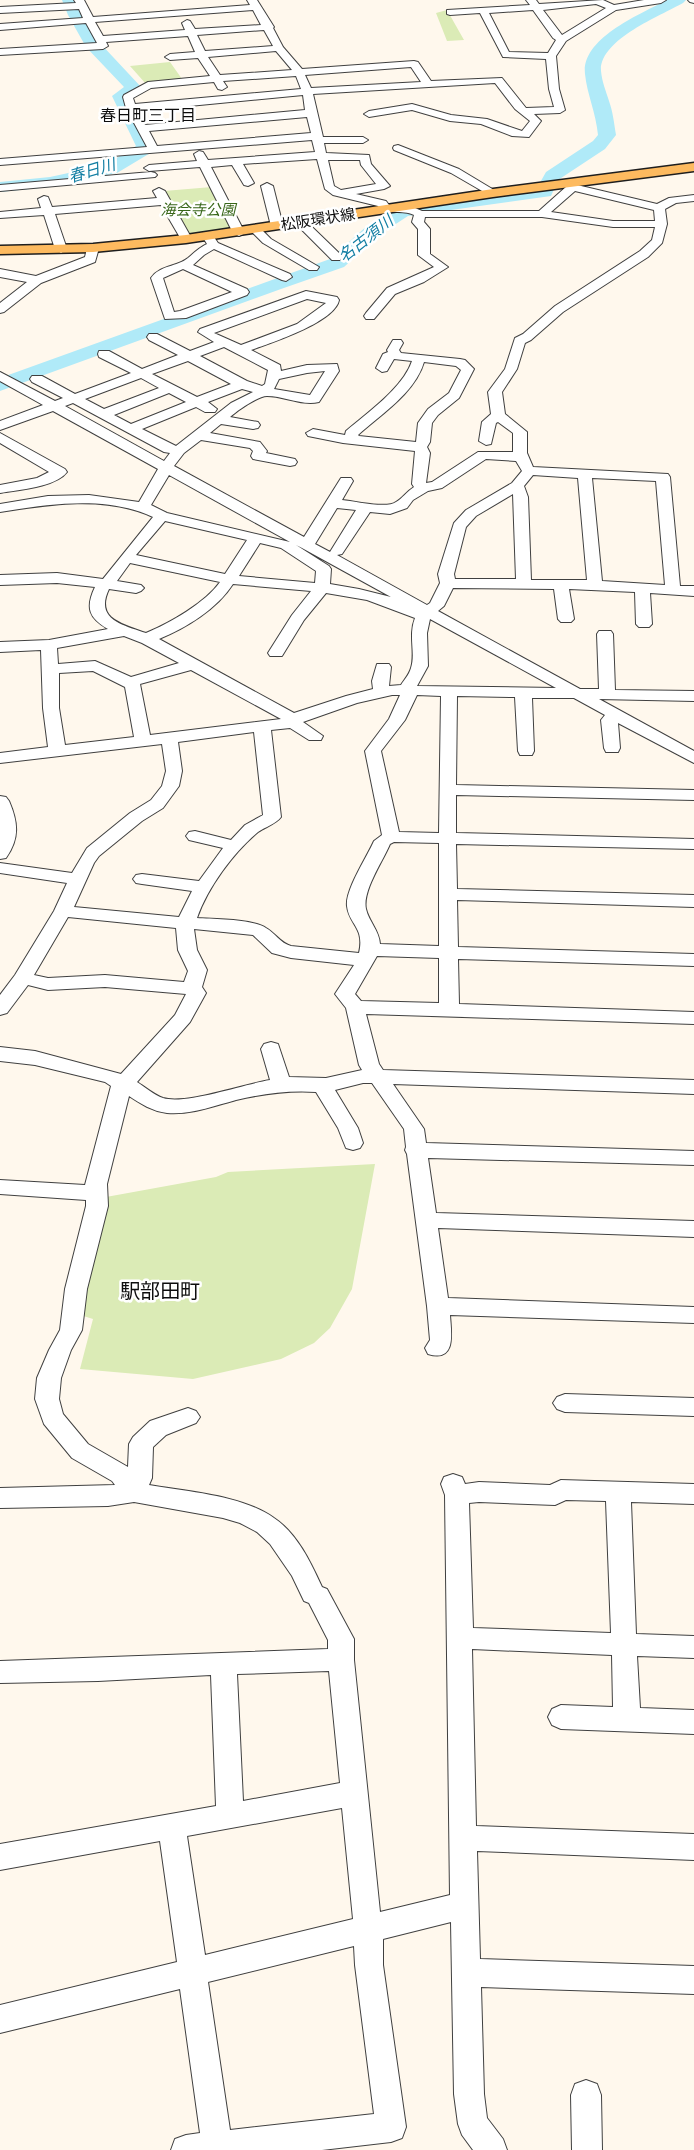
<svg xmlns="http://www.w3.org/2000/svg" width="694" height="2150" viewBox="0 0 694 2150" font-family="Spectral,'Noto Sans JP',serif">
<style>
.green{fill:#dbebb6}
.lines{fill:none;stroke-linecap:round;stroke-linejoin:round}
.river{fill:#b0eaf8;fill-rule:evenodd}
.minor-casing{stroke:#404040;stroke-width:2}
.major-casing{stroke:#1e1e1e;stroke-width:3}
.minor{fill:#fff;fill-rule:evenodd}
.major{fill:#fdba5f;fill-rule:evenodd}
.labels{text-anchor:middle;dominant-baseline:central;stroke-width:5;stroke-linejoin:round;paint-order:stroke}
.far-park-label{font-size:15px;font-style:italic;fill:#39671b;stroke:#fff}
.far-street-label{font-size:15px;fill:#0d0d0d;stroke:#fff}
.far-neighbourhood-label{font-size:16px;fill:#0d0d0d;stroke:#fff}
.far-water-label{font-size:16px;font-style:italic;fill:#127ea3;stroke:#fff}
.quarter-label{font-size:20px;fill:#0d0d0d;stroke:#fff}
</style>
<rect width="100%" height="100%" fill="#fff8ed"/>
<!-- green -->
<path class="green" d="M447 10 464 40 447 41 436 13Z
M170 62 182 79 146 84 130 66Z
M212 187 233 228 186 234 164 191Z
M375 1164 352 1289 330 1328 314 1343 281 1359 193 1379 80 1369 93 1319 77 1314 106 1197 216 1177 228 1172Z"/>
<g class="lines">
<!-- river -->
<path class="river" d="M62 0H78L99 42 142 88 129 98 155 148 152 152 117 173 50 187 0 192V182L50 177 105 165 136 146 112 96 124 87 86 47 68 15Z
M667 0H686L683 3C660 16 599 40 601 71 602 82 606 91 609 101 613 112 614 123 616 135L605 149 558 180 551 196 408 216 382 233 344 267 281 289 0 391V378L330 259 368 225 396 207 537 188 546 172 593 141 598 135C596 113 587 94 585 74 581 38 641 14 667 0Z"/>
<!-- minor casing -->
<g class="minor-casing">
<path id="minor" d="M74 0H84L93 17 250 5 247 0H257L274 27 273 28 283 47 302 69 414 61 418 62 431 81 502 78 526 108 554 107 549 89 546 59 503 57 480 13 450 15 447 14V10L530 5 526 0H536L539 4 603 0 614 5 644 0H666L661 3 616 10 566 41 556 56 559 89 565 110 560 113 534 114 541 121 529 137 512 136 481 124 450 121 412 110 369 117 364 114 369 111 412 104 451 115 487 119 522 131 530 121 515 109 495 83 313 94 323 137H363L368 140 363 143H324L326 153 369 155 371 164 390 186 384 189 356 194 386 201 389 205H408L422 211H539L567 186 564 183 570 180 577 185 657 204 669 198 694 195V201L676 203 665 209 667 224 662 243 648 257 563 312 531 340 525 343 517 369 502 392 505 414 527 432V453L533 467 668 474 670 477 680 586H694V596L650 593 652 624 649 627H639L636 624 635 592 569 589 574 619 571 622H561L558 619 554 589 453 588 444 606 438 611 580 689H599L597 634 599 631H611L613 634 615 690 694 691V701L599 699 694 751V763L618 723 620 748 618 752H606L604 748 601 720 605 715 574 698H532L534 751 532 755H520L518 751 515 697 457 696 456 785 694 790V800L456 795V833L694 839V849L456 844 457 889 694 895V907L457 900 458 947 694 954V966L458 959 459 1004 694 1012V1024L366 1014 379 1064 383 1070 694 1080V1094L393 1084 424 1129 426 1143 694 1151V1165L428 1158 436 1213 694 1221V1237L438 1228 448 1298 694 1307V1323L450 1315C451 1332 457 1363 428 1354L425 1348 430 1340 427 1306 407 1154 405 1150 406 1147 404 1129 372 1083H363L335 1090 358 1128 363 1143 360 1148 353 1150 346 1148 338 1128 316 1092C288 1090 262 1094 236 1100 214 1106 190 1115 167 1113 152 1111 141 1104 129 1096L107 1184 108 1206 87 1289 82 1330 71 1350 61 1378 59 1399 63 1414 88 1444 128 1467 129 1444 133 1437 150 1421 188 1408 196 1411 200 1417 196 1423 166 1435 153 1447 152 1478 149 1485C188 1492 242 1495 274 1518 297 1533 311 1563 322 1587L327 1589 354 1639V1660L380 1912 450 1895 445 1495 441 1484 444 1477 453 1474 462 1477 465 1484 479 1482 550 1485 561 1480 694 1484V1504L631 1502 636 1634 694 1636V1658L637 1656 640 1708 694 1710V1734L561 1729 552 1725 548 1717 552 1709 561 1705 613 1707 612 1655 472 1649 476 1826 694 1834V1860L477 1851 480 1959 694 1966V1994L481 1987 484 2094 487 2118 503 2139 507 2150H473L462 2135 458 2124 454 2094 451 1922 383 1939V1965L406 2127 402 2138 391 2142 322 2150H171L175 2139 186 2135 200 2133 180 1989 0 2033V2005L177 1962 160 1841 0 1870V1844L216 1806 211 1675 98 1681 0 1683V1661L328 1649V1640L309 1603 304 1601 292 1576 270 1544 257 1532 240 1523 223 1518 134 1502 108 1506 0 1508V1488L115 1485 112 1481 72 1458 44 1424 35 1399 37 1378 49 1350 60 1330 65 1289 86 1206V1200L0 1194V1180L85 1185 111 1086 105 1082 35 1065 0 1061V1047L35 1051 121 1074 175 1015 186 994 105 987 48 990 28 985 7 1013 0 1015V995L15 975 54 911 67 883 0 873V863L72 873 87 848 130 813 151 800 162 786 166 771 162 744 0 763V753L48 747 43 708 41 650 0 652V642L49 640 108 629C89 618 85 608 95 587L57 583 0 585V575L57 573 103 579 153 517C106 495 49 504 0 512V504L48 496 89 495 139 502 158 469 53 411 0 430V421L43 405 0 381V372L55 401 63 398 32 382 30 379 32 376H42L75 394 131 373 99 357 98 354 99 351H109L142 369 178 355 149 340 147 337 149 334H157L190 351 214 342 198 332 200 329 306 291 337 297 339 300C335 322 271 343 251 350L280 365 281 371 307 365 337 364 339 371 319 402C302 406 284 396 267 396 258 396 237 411 230 417L258 422 260 425 258 428 253 429 221 424 210 433 260 442 267 451 266 453 295 459 297 462 295 465 290 466 253 459 251 456 253 451 250 448 201 440 184 453 174 466 304 537 341 478H351L353 481 342 500C354 501 387 509 396 502 403 498 406 492 414 487L412 484 415 451 343 443 308 436 306 433 313 429 345 435 346 431C367 413 403 388 412 361L394 359 387 371 382 372 376 368 383 354 388 352 387 350 393 340H401L403 343 399 350 401 353 460 359 465 360 474 369 459 398 438 415 432 423 430 442 427 447 430 453 426 483 432 482 478 452H513V433L498 422 496 423 491 444 486 445 479 441 482 422 491 414 488 392 505 369 515 338 523 334 555 306 640 251 652 240 655 227H613L542 217H425L424 222 430 229V254L448 267 424 282 395 294 374 319H366L364 316 366 313 387 288 434 267 418 255V229L412 222 414 215C402 209 386 216 378 206L333 195 325 189 317 159 243 164 254 183 248 186 244 185 232 165 211 167 245 233 239 236 233 233 200 167 149 171 144 168 149 165 197 161 194 154 199 151 203 152 208 160 315 152 312 140 0 165V159L147 147 126 108 123 97 124 95 148 82 210 76 198 58 170 60 165 57 170 54 195 52 188 36 106 42 108 46 103 49 0 55V49L97 43 86 23 0 30V24L83 18 79 9 0 13V7L76 3ZM596 4 606 8 562 35 543 10ZM253 10 261 25 195 29 190 21 187 20 182 23 185 30 103 36 95 22ZM533 10 553 38 556 40 548 53 509 52 489 13ZM264 30 273 46 205 51 197 35ZM276 51 292 70 220 75 208 57ZM411 67 421 82 311 88 305 75ZM296 76 301 89 135 104 133 98 151 88 214 82 218 89 222 90 227 87 223 81ZM303 95 305 110 145 125 138 111ZM307 117 311 133 157 146 149 131ZM328 160H360L361 165 376 184 341 190 334 186ZM575 191 654 210 655 221H613L551 212ZM307 299 326 303 297 324 241 345 214 333ZM224 347 268 370 265 384 262 386 247 381 200 356ZM188 361 231 384 197 397 152 374ZM424 362 456 366 461 370 449 393 428 409 418 423 416 442 359 436 358 435C380 415 415 393 424 362ZM325 371 310 395 274 389 279 379 307 373ZM141 378 159 388 104 409 85 399ZM242 389 253 392 231 403 176 446 142 429 196 407 205 412H215L217 409 208 402ZM169 393 186 402 131 424 114 415ZM73 403 164 452 170 453 164 461 65 406ZM486 459 516 461 522 471 512 483 466 510 454 523 438 574 440 583 430 603 427 605 337 555 342 554 370 512 390 514 407 508 413 500 428 491 442 488ZM169 475 290 542 167 513 151 505ZM533 475 578 478 587 580H531L528 497 524 486ZM592 478 656 481 665 585 602 581ZM513 494 516 579H455L454 574 466 527 476 516ZM337 508 356 510 330 552 315 544ZM165 521 247 540 225 574 136 555ZM260 543 281 548 316 571 315 583 239 576ZM296 545 302 548 391 597 359 589 330 584 331 569 329 566ZM130 563 220 582C205 603 170 623 146 633 124 625 94 620 109 589L136 593 141 591 144 588 141 585 117 581ZM233 584 311 591 292 615 268 653 270 656H282L304 620 326 593 367 600 415 618C408 636 416 653 411 668 409 675 404 680 401 685L389 686 391 667 389 664H377L372 681 373 689 346 696 294 713 159 639C186 628 217 609 233 584ZM430 619 556 688 417 686 428 666 427 633ZM124 636 142 643 179 663 131 677 95 661 58 664 57 648ZM191 670 281 719 150 735 140 684ZM93 671 125 687 134 737 65 745 59 708V673ZM392 695H400L389 719 365 751 382 835 374 841C367 857 345 890 347 906 349 925 365 927 359 953L291 946C280 943 275 933 266 928 253 919 214 919 197 918 208 887 233 853 258 832 265 827 276 824 281 817L271 730 290 728 309 740H321L323 736 303 722 357 703ZM417 695 441 696 439 833 399 832 381 751 405 720ZM254 732 263 815 245 825 231 840 195 831 189 832 186 836 189 840 223 848 199 881 142 874 136 875 133 879 136 883 142 884 192 891 179 917 74 907 94 863 99 856 142 821 163 808 179 786 182 771 178 742ZM394 842 439 843V946L380 944C379 930 369 922 366 909 362 891 383 861 390 844ZM68 917 176 928 178 950 188 971 184 982 105 975 48 978 34 975ZM194 929 253 935 272 953 291 958 354 965 335 994 346 1008 359 1065 362 1070 326 1078 289 1077 278 1044 271 1042 264 1044 261 1049 270 1080C244 1084 186 1105 163 1098 154 1095 145 1087 137 1082L190 1022 206 993 202 987 207 970 197 950ZM377 956 439 958V1003L361 1001 355 994ZM566 1500 606 1501 611 1633 473 1628 469 1503 479 1502 555 1505ZM329 1671 340 1783 243 1801 237 1674ZM342 1808 353 1919 205 1955 187 1836ZM354 1946 355 1965 374 2114 230 2130 208 1982Z
M688 0H694V3L690 2Z
M398 145 459 169 499 193 493 196 489 195 451 173 394 150 393 148 394 146Z
M151 172 155 173 157 175 155 177 0 191V185Z
M267 183 273 186 283 226 281 228H273L271 226 261 186Z
M159 188 165 191 192 239 190 241H182L161 205 55 214 67 249 61 253 55 249 44 215 0 218V212L41 208 38 199 44 196 48 197 52 207 157 198 153 191Z
M303 219 307 220 310 225 340 254 342 257 340 260H332L300 228 297 222Z
M256 227 260 228 271 239 319 267 317 270H309L263 243 250 230Z
M208 233 212 234 218 243 290 274 292 277 286 281 282 280 214 249 204 255 193 265 247 289 249 292 247 295 186 318 165 319 151 278C160 265 177 267 188 258 195 252 199 248 207 244L202 236ZM183 269 232 292 180 311 174 312 163 278Z
M93 244 99 248 95 262 41 283 4 312 0 313V303L27 282 0 277V269L36 276 85 257 87 248Z
M0 433 65 469 67 472C56 487 18 490 0 493V485L37 478 49 472 0 443Z
M0 796 6 797 9 801C18 822 20 838 6 858L0 859Z
M565 1394 694 1398V1416L565 1412 557 1409 553 1403 557 1397Z
M586 2080 597 2084 601 2095 602 2150H572L571 2095 575 2084Z"/>
</g>
<!-- major casing -->
<g class="major-casing">
<path id="major" d="M694 163V171L493 197 186 243 93 252 0 254V246L93 244 186 235 493 189Z"/>
</g>
<!-- minor -->
<use href="#minor" class="minor"/>
<!-- major -->
<use href="#major" class="major"/>
</g>
<g class="labels">
<!-- far-park labels -->
<g class="far-park-label">
<text x="198" y="210">海会寺公園</text>
</g>
<!-- far-street labels -->
<g class="far-street-label">
<text transform="translate(318 220) rotate(-9)">松阪環状線</text>
</g>
<!-- far-neighbourhood labels -->
<g class="far-neighbourhood-label">
<text x="148" y="116">春日町三丁目</text>
</g>
<!-- far-water labels -->
<g class="far-water-label">
<text transform="translate(92 171) rotate(-16)">春日川</text>
<text transform="translate(366 239) rotate(-38)">名古須川</text>
</g>
<!-- quarter labels -->
<g class="quarter-label">
<text x="160" y="1292">駅部田町</text>
</g>
</g>
</svg>
